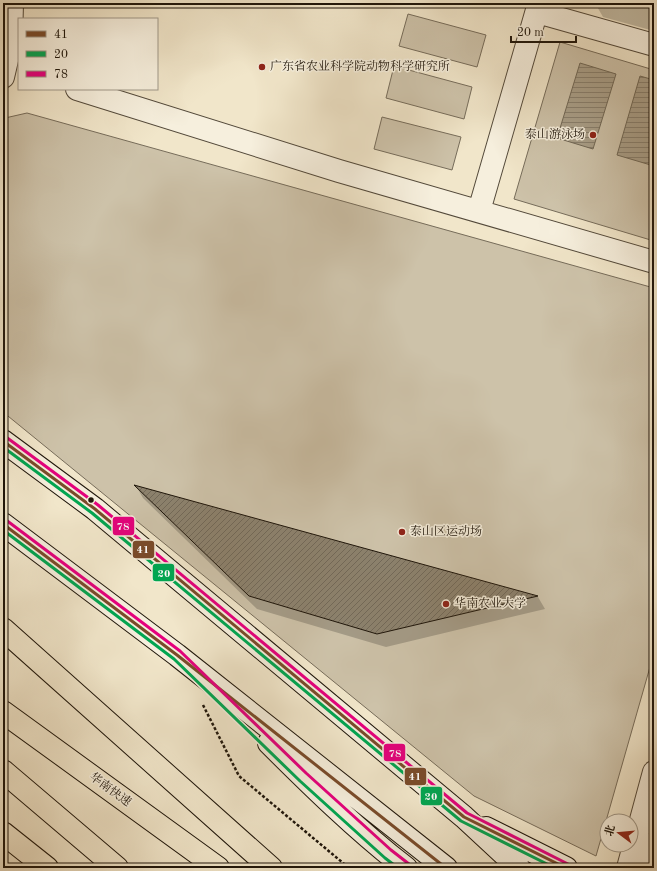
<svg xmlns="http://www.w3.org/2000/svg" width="657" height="871" viewBox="0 0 657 871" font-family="'Old Standard TT','Noto Serif SC',serif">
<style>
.garden{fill:#cdc2a9;stroke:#766c5a}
.water{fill:url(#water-rules);stroke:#716856}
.shadow{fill:#0003}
.building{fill:url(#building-hatch);stroke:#1e150a}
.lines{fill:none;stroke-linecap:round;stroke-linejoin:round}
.street-casing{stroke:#53493a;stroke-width:24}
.secondary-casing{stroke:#1e150a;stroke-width:24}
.highway-casing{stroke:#1e150a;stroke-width:24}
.path{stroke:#1e150a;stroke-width:2.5;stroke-dasharray:3 2;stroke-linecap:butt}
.street{stroke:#f6efdd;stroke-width:22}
.secondary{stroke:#f6efdd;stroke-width:22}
.highway{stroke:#f1e6ca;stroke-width:22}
.bus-1-casing{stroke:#f6efdd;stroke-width:6}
.bus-2-casing{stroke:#f6efdd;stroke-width:6}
.bus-3-casing{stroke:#f6efdd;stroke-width:6}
.bus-1{stroke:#7a4b2a;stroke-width:3}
.bus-2{stroke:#00a651;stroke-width:3}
.bus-3{stroke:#e5007d;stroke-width:3}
.poi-dot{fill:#8f2418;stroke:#f6efdd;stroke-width:1.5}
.bus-dot{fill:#1e150a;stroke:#f6efdd;stroke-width:1.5}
.labels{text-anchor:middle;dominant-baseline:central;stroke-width:3;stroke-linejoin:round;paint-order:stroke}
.poi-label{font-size:12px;fill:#1e150a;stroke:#f6efdd;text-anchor:start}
.street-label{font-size:12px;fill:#1e150a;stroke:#f6efdd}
.line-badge{stroke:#f6efdd;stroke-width:1.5}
.badge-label{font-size:11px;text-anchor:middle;font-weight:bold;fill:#fff}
</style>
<defs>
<pattern id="water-rules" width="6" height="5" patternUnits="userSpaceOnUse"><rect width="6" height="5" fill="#a99f89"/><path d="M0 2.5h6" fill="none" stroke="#89806e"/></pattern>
<pattern id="building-hatch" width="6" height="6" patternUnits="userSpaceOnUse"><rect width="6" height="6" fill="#8c826e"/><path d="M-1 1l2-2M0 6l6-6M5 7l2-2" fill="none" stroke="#726959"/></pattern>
</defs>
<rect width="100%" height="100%" fill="#f1e6ca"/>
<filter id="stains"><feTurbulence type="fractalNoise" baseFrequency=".005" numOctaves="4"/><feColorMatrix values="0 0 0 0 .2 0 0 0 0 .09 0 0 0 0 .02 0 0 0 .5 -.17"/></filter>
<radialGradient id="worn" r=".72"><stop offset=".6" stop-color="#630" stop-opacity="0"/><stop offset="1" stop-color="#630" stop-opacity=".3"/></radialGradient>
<!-- garden -->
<path class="garden" d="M408 14 486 35 477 67 399 46Z
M560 42 654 70V241L514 199Z
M394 66 472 87 464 119 386 98Z
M27 113 654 288V653L596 856 474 796 3 412V126L5 118Z
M382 117 461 137 452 170 374 149Z"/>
<!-- water -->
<path class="water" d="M580 63 616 74 593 149 557 138Z
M640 76 654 80V166L617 155Z"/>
<!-- shadow -->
<path class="shadow" d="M595 3H654V31L603 17Z
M136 486 538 597 545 609 386 647 257 609 143 498Z"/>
<!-- building -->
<path class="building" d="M134 485 538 596 377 634 249 596Z"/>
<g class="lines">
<!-- street casing -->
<g class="street-casing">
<path id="street" d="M537 12 654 45
M3 77 11 43 12 3
M77 89 339 171 654 262
M479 211 539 3
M628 868 654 772
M647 868 654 843"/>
</g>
<!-- secondary casing -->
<g class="secondary-casing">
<path id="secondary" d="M3 441 95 509 464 817 519 868
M3 524 177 655 446 868
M269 743C312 786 358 831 406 868
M486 828 566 868"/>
</g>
<!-- highway casing -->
<g class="highway-casing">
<path id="highway" d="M3 629 271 868
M3 712 218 868
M3 771 117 868
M3 833 47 868"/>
</g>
<!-- path -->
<path class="path" d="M203 705 239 776 349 868"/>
<!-- street -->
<use href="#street" class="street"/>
<!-- secondary -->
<use href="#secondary" class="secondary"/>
<!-- highway -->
<use href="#highway" class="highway"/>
<!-- bus-1 casing -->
<g class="bus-1-casing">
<path id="bus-1" d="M3 441 95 509 464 817 566 868
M3 524 177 655 446 868"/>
</g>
<!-- bus-2 casing -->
<g class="bus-2-casing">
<path id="bus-2" d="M3 447 92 513 461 821 555 868
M3 530 174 659 300 781 385 858 398 868"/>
</g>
<!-- bus-3 casing -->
<g class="bus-3-casing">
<path id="bus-3" d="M6 437 98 505 467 813 568 864
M6 520 180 651 306 773 391 850 409 864"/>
</g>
<!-- bus-1 -->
<use href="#bus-1" class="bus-1"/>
<!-- bus-2 -->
<use href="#bus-2" class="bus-2"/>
<!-- bus-3 -->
<use href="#bus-3" class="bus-3"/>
</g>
<!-- markers -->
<g class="poi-dot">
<circle cx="262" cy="67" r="4"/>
<circle cx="593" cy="135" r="4"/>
<circle cx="402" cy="532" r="4"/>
<circle cx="446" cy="604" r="4"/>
</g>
<circle class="bus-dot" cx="91" cy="500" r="3.5"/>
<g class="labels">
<!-- poi labels -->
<g class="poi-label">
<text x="270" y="67">广东省农业科学院动物科学研究所</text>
<text x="585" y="135" text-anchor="end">泰山游泳场</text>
<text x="410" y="532">泰山区运动场</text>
<text x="454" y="604">华南农业大学</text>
</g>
<!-- street labels -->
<g class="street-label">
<text transform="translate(110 790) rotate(36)">华南快速</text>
</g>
</g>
<g class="line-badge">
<rect x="112" y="516" width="23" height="20" rx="4" fill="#e5007d"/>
<rect x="132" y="540" width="23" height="19" rx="4" fill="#7a4b2a"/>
<rect x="152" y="563" width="23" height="19" rx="4" fill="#00a651"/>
<rect x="383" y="743" width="23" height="19" rx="4" fill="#e5007d"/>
<rect x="404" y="767" width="23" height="19" rx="4" fill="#7a4b2a"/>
<rect x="420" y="786" width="23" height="20" rx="4" fill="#00a651"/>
</g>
<g class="badge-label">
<text x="123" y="530">78</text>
<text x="143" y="553">41</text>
<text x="164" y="577">20</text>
<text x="395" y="757">78</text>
<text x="415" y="780">41</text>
<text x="431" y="800">20</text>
</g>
<!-- margin -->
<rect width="657" height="871" fill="none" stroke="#f1e6ca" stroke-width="16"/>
<rect x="4" y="4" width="649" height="863" fill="none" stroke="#1e150a" stroke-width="2"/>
<rect x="8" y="8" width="641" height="855" fill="none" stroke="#1e150a"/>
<!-- legend -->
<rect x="18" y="18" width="140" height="72" fill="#f6efdd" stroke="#a09889"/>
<rect x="26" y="31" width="20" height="6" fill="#7a4b2a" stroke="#a09889"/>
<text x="54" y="38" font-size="12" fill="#1e150a">41</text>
<rect x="26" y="51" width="20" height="6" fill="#00a651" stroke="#a09889"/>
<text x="54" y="58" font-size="12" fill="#1e150a">20</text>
<rect x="26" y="71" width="20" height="6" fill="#e5007d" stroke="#a09889"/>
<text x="54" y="78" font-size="12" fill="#1e150a">78</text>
<!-- north arrow -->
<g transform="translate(619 833) rotate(286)"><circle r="19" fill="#f6efdd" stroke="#a09889"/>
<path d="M0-3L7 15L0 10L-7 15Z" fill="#8f2418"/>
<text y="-6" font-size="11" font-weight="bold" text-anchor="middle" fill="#1e150a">北</text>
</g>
<!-- scale -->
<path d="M511 36v6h65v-6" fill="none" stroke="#1e150a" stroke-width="2"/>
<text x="517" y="36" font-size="12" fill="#1e150a" stroke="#f6efdd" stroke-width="3" paint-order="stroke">20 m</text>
<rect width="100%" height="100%" filter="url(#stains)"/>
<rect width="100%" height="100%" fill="url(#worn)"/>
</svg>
